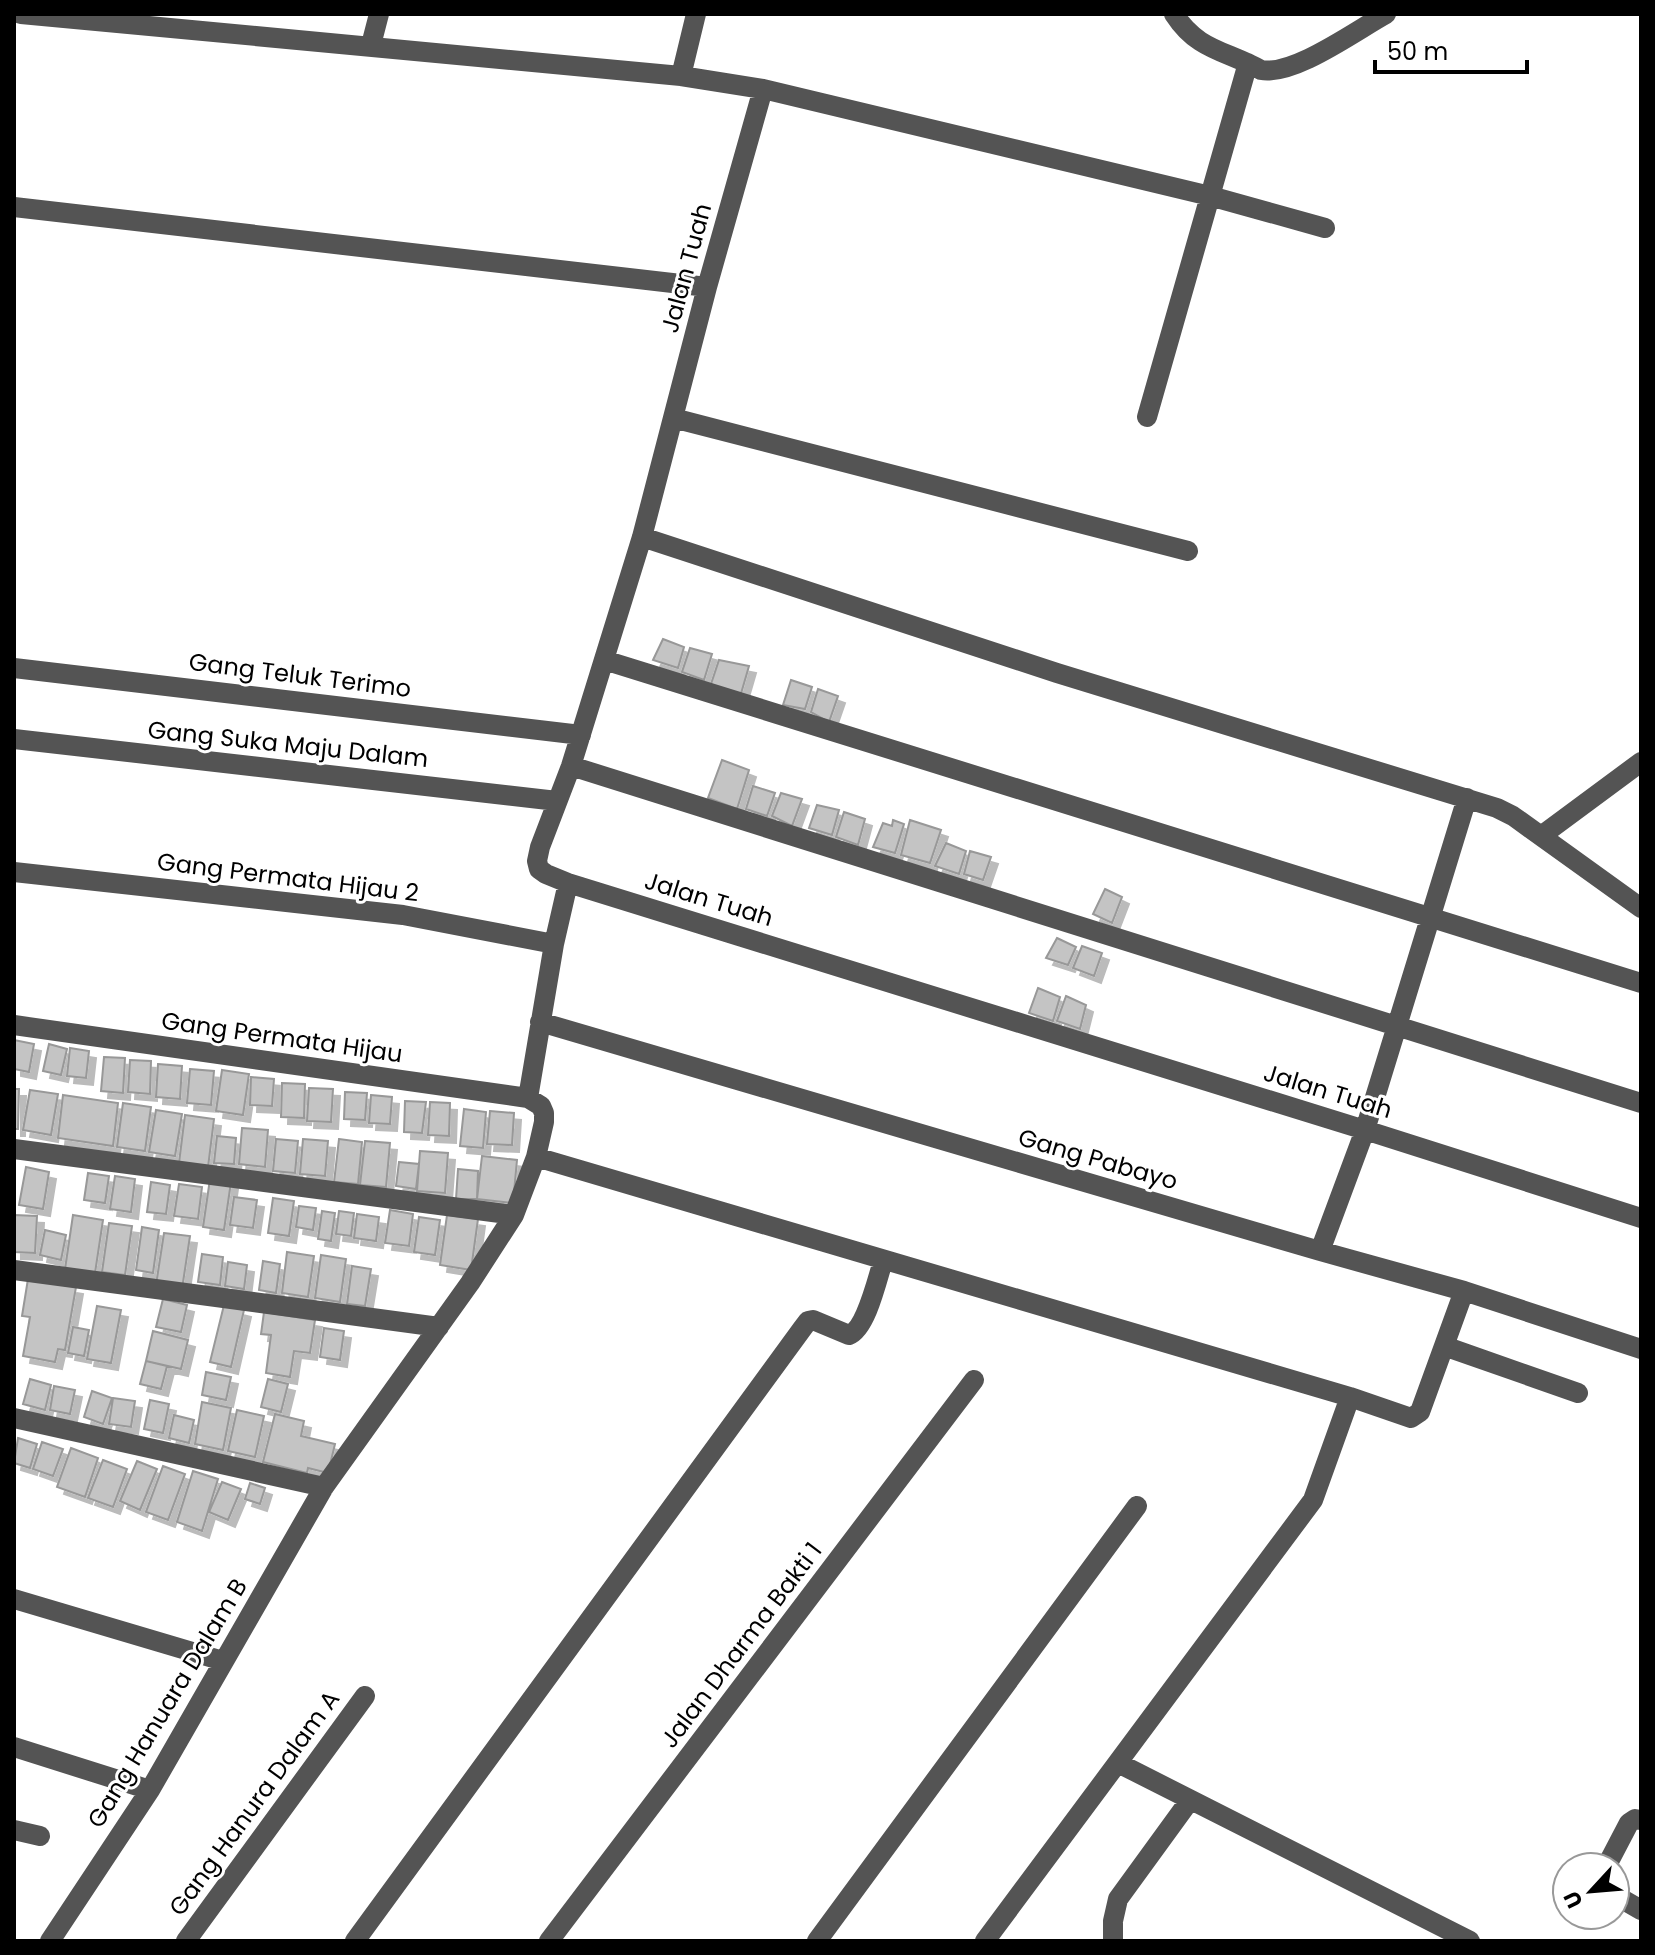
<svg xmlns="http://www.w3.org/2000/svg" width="1655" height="1955" viewBox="0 0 1655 1955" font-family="Poppins,sans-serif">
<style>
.building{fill:#c4c4c4;stroke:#989898;stroke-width:2;filter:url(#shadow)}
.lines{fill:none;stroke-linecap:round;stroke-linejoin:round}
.minor{stroke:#545454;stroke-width:20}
.labels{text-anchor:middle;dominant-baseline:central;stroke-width:6;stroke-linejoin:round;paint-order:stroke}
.street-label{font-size:24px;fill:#000;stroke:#fff}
</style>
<defs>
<filter id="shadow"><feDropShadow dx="7" dy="7" stdDeviation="0" flood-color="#0004"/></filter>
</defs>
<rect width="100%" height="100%" fill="#fff"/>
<!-- building -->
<path class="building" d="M663 639 684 647 678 668 653 660Z
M690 648 712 654 704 680 682 672Z
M719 660 749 666 740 697 710 687Z
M791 680 812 687 805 709 783 705Z
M818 689 838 696 829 722 811 712Z
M722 760 749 770 737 809 708 798Z
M753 786 775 793 767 816 746 809Z
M781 793 802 799 792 826 772 816Z
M817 805 839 810 832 835 809 828Z
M844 812 865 819 858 845 836 837Z
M893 820 904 824 895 853 873 847 883 823 892 826Z
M910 820 941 830 930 863 901 855Z
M946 843 966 851 959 874 935 866Z
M970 851 991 857 983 880 964 874Z
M1105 889 1122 897 1112 923 1093 914Z
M1057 938 1076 947 1068 965 1046 958Z
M1082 946 1102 953 1094 976 1073 968Z
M1038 988 1060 997 1053 1021 1029 1013Z
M1066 996 1086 1005 1080 1029 1057 1021Z
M14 1040 34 1044 29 1072 14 1069Z
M49 1044 67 1049 61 1075 43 1071Z
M70 1048 89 1051 86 1078 67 1076Z
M104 1057 125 1058 123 1093 101 1091Z
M130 1060 151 1061 150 1094 128 1092Z
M158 1064 182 1066 180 1099 156 1097Z
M190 1069 214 1071 211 1105 187 1103Z
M222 1070 249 1074 243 1115 216 1111Z
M251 1077 274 1079 272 1106 250 1105Z
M282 1083 305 1084 304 1118 281 1117Z
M309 1088 333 1089 331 1122 307 1121Z
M14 1089H19L18 1129H14Z
M30 1090 58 1094 51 1135 23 1130Z
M345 1092 367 1093 365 1120 344 1119Z
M63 1095 118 1103 113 1146 58 1138Z
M371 1095 392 1097 390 1124 369 1123Z
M405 1101 426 1102 422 1133 404 1132Z
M430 1102 450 1103 449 1136 428 1135Z
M123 1103 151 1107 145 1151 117 1147Z
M464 1109 486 1112 483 1148 460 1146Z
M156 1110 182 1114 175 1156 149 1152Z
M490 1111 514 1113 512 1145 487 1144Z
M185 1115 214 1119 208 1167 179 1163Z
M242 1128 268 1130 265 1167 239 1164Z
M217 1136 236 1138 234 1164 214 1163Z
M276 1139 298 1141 295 1173 273 1171Z
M303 1139 328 1141 325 1176 300 1174Z
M339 1139 362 1142 358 1184 334 1182Z
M365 1141 390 1143 386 1187 360 1185Z
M420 1151 448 1153 445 1193 417 1191Z
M482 1156 517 1160 513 1203 477 1199Z
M399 1162 419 1164 416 1189 396 1186Z
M26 1167 49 1172 43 1209 19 1205Z
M458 1169 478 1171 477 1199H456Z
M88 1173 109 1176 105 1203 84 1200Z
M115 1176 135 1179 131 1212 110 1209Z
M210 1179 231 1182 224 1230 203 1227Z
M151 1182 170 1185 166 1214 147 1212Z
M179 1184 202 1187 198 1219 174 1216Z
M234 1197 257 1200 253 1228 230 1225Z
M273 1198 294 1201 289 1236 268 1233Z
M299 1206 316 1208 313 1230 296 1227Z
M390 1210 413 1214 409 1246 385 1243Z
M322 1211 335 1213 331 1241 318 1239Z
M339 1211 354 1213 351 1236 336 1234Z
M357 1214 379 1217 376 1241 354 1238Z
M14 1215 37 1216 35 1253 14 1252Z
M73 1215 103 1220 95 1273 65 1269Z
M447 1215 478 1219 471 1270 440 1265Z
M419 1217 440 1220 435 1255 414 1252Z
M109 1223 132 1226 125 1275 102 1272Z
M142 1227 159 1230 153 1273 136 1270Z
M45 1230 66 1235 61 1260 40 1255Z
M164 1233 190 1236 182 1289 156 1285Z
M287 1252 314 1256 308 1297 282 1293Z
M202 1254 223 1257 220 1285 198 1282Z
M321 1255 346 1259 340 1302 315 1298Z
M263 1261 280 1264 276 1293 259 1290Z
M228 1262 247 1265 244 1289 225 1286Z
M352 1266 371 1269 365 1306 347 1304Z
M28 1279 76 1287 65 1350 58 1349 55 1362 23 1356 30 1317 22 1316Z
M163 1299 187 1305 181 1332 156 1327Z
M224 1305 244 1310 231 1367 210 1362Z
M97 1306 121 1310 111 1363 87 1359Z
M264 1312 315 1320 310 1353 294 1351 290 1377 266 1373 271 1335 261 1334Z
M73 1327 89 1330 84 1356 68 1353Z
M324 1328 344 1331 340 1360 320 1357Z
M153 1331 188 1340 181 1369 146 1361Z
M146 1361 167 1366 161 1389 140 1384Z
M206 1372 231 1377 226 1400 202 1395Z
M30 1379 51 1385 45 1410 23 1404Z
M268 1379 288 1384 281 1412 261 1407Z
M54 1386 75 1390 70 1414 50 1410Z
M92 1391 112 1398 103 1424 84 1417Z
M113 1398 135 1401 131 1427 109 1424Z
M150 1400 169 1404 163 1433 144 1429Z
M202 1402 231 1408 223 1450 195 1444Z
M237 1410 264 1416 255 1457 228 1451Z
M275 1414 304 1421 301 1436 335 1444 328 1473 308 1468 307 1473 263 1462Z
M174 1415 194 1420 189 1443 169 1438Z
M18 1438 37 1444 30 1468 14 1463Z
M42 1442 63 1449 53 1476 33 1469Z
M71 1448 98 1458 85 1497 57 1487Z
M103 1460 127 1469 113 1507 88 1498Z
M137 1461 157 1469 140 1510 120 1501Z
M163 1466 185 1474 168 1520 146 1512Z
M193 1471 218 1479 202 1531 177 1522Z
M222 1482 241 1489 228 1520 209 1512Z
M250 1483 265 1488 260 1504 245 1499Z"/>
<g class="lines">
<!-- minor -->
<path class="minor" d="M21 14 681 76 763 89 1210 196 1325 228
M1174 14C1198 51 1225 50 1261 70 1294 76 1355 31 1386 14
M371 45 379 14
M681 76 696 14
M763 89 707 287 642 537 571 766 540 847 537 861 539 869 546 874 568 883 1365 1130 1641 1218
M14 207 707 287
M1147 417 1248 63
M673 418 1188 551
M642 537 1057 673 1497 808 1513 816 1641 908
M604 660 1641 983
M14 668 581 735
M14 739 557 801
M571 766 1641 1103
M1541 836 1641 762
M14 872 403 915 554 944
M540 1022 1320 1251 1464 1291 1641 1349
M14 1025 528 1098 541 1106 544 1113V1122L536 1157 514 1215 470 1283 324 1487 150 1790 50 1941
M528 1098 554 944 568 883
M14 1149 514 1215
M536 1157 1350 1397
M1320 1251 1365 1130 1467 798
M14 1270 439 1327
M1444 1346 1578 1393
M14 1418 324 1487
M14 1599 223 1661
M14 1747 150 1790
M1118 1763 1470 1941
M14 1830 40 1836
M1606 1867 1629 1823 1635 1819 1641 1820
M1615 1895 1641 1910
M186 1941 365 1696
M355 1941 802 1329 808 1321 813 1320 849 1335C866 1329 877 1280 883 1261
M549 1941 974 1380
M817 1941 1137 1506
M985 1941 1313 1500 1350 1397 1411 1418 1420 1412 1464 1291
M1113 1941V1921L1118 1899 1190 1800"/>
</g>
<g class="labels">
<!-- street labels -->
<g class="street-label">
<text transform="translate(686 268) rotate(-75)">Jalan Tuah</text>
<text transform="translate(300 675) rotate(7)">Gang Teluk Terimo</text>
<text transform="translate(288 744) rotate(6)">Gang Suka Maju Dalam</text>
<text transform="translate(288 877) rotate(7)">Gang Permata Hijau 2</text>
<text transform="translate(709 899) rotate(17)">Jalan Tuah</text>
<text transform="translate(282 1037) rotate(8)">Gang Permata Hijau</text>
<text transform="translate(1328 1091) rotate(17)">Jalan Tuah</text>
<text transform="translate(1098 1159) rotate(16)">Gang Pabayo</text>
<text transform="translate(741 1645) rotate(-53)">Jalan Dharma Bakti 1</text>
<text transform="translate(167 1703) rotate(-59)">Gang Hanuara Dalam B</text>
<text transform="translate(254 1803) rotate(-54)">Gang Hanura Dalam A</text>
</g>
</g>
<!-- border -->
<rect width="1655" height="1955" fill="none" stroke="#000000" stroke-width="32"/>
<!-- north arrow -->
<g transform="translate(1591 1891) rotate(244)"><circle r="38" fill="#ffffff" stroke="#999999" stroke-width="2"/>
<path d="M0-6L14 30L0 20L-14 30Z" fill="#000000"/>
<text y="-12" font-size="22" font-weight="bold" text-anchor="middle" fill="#000000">U</text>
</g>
<!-- scale -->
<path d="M1375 60v12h152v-12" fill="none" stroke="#000000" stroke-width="4"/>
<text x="1387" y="60" font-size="24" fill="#000000" stroke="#ffffff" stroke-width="6" paint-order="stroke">50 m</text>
</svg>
